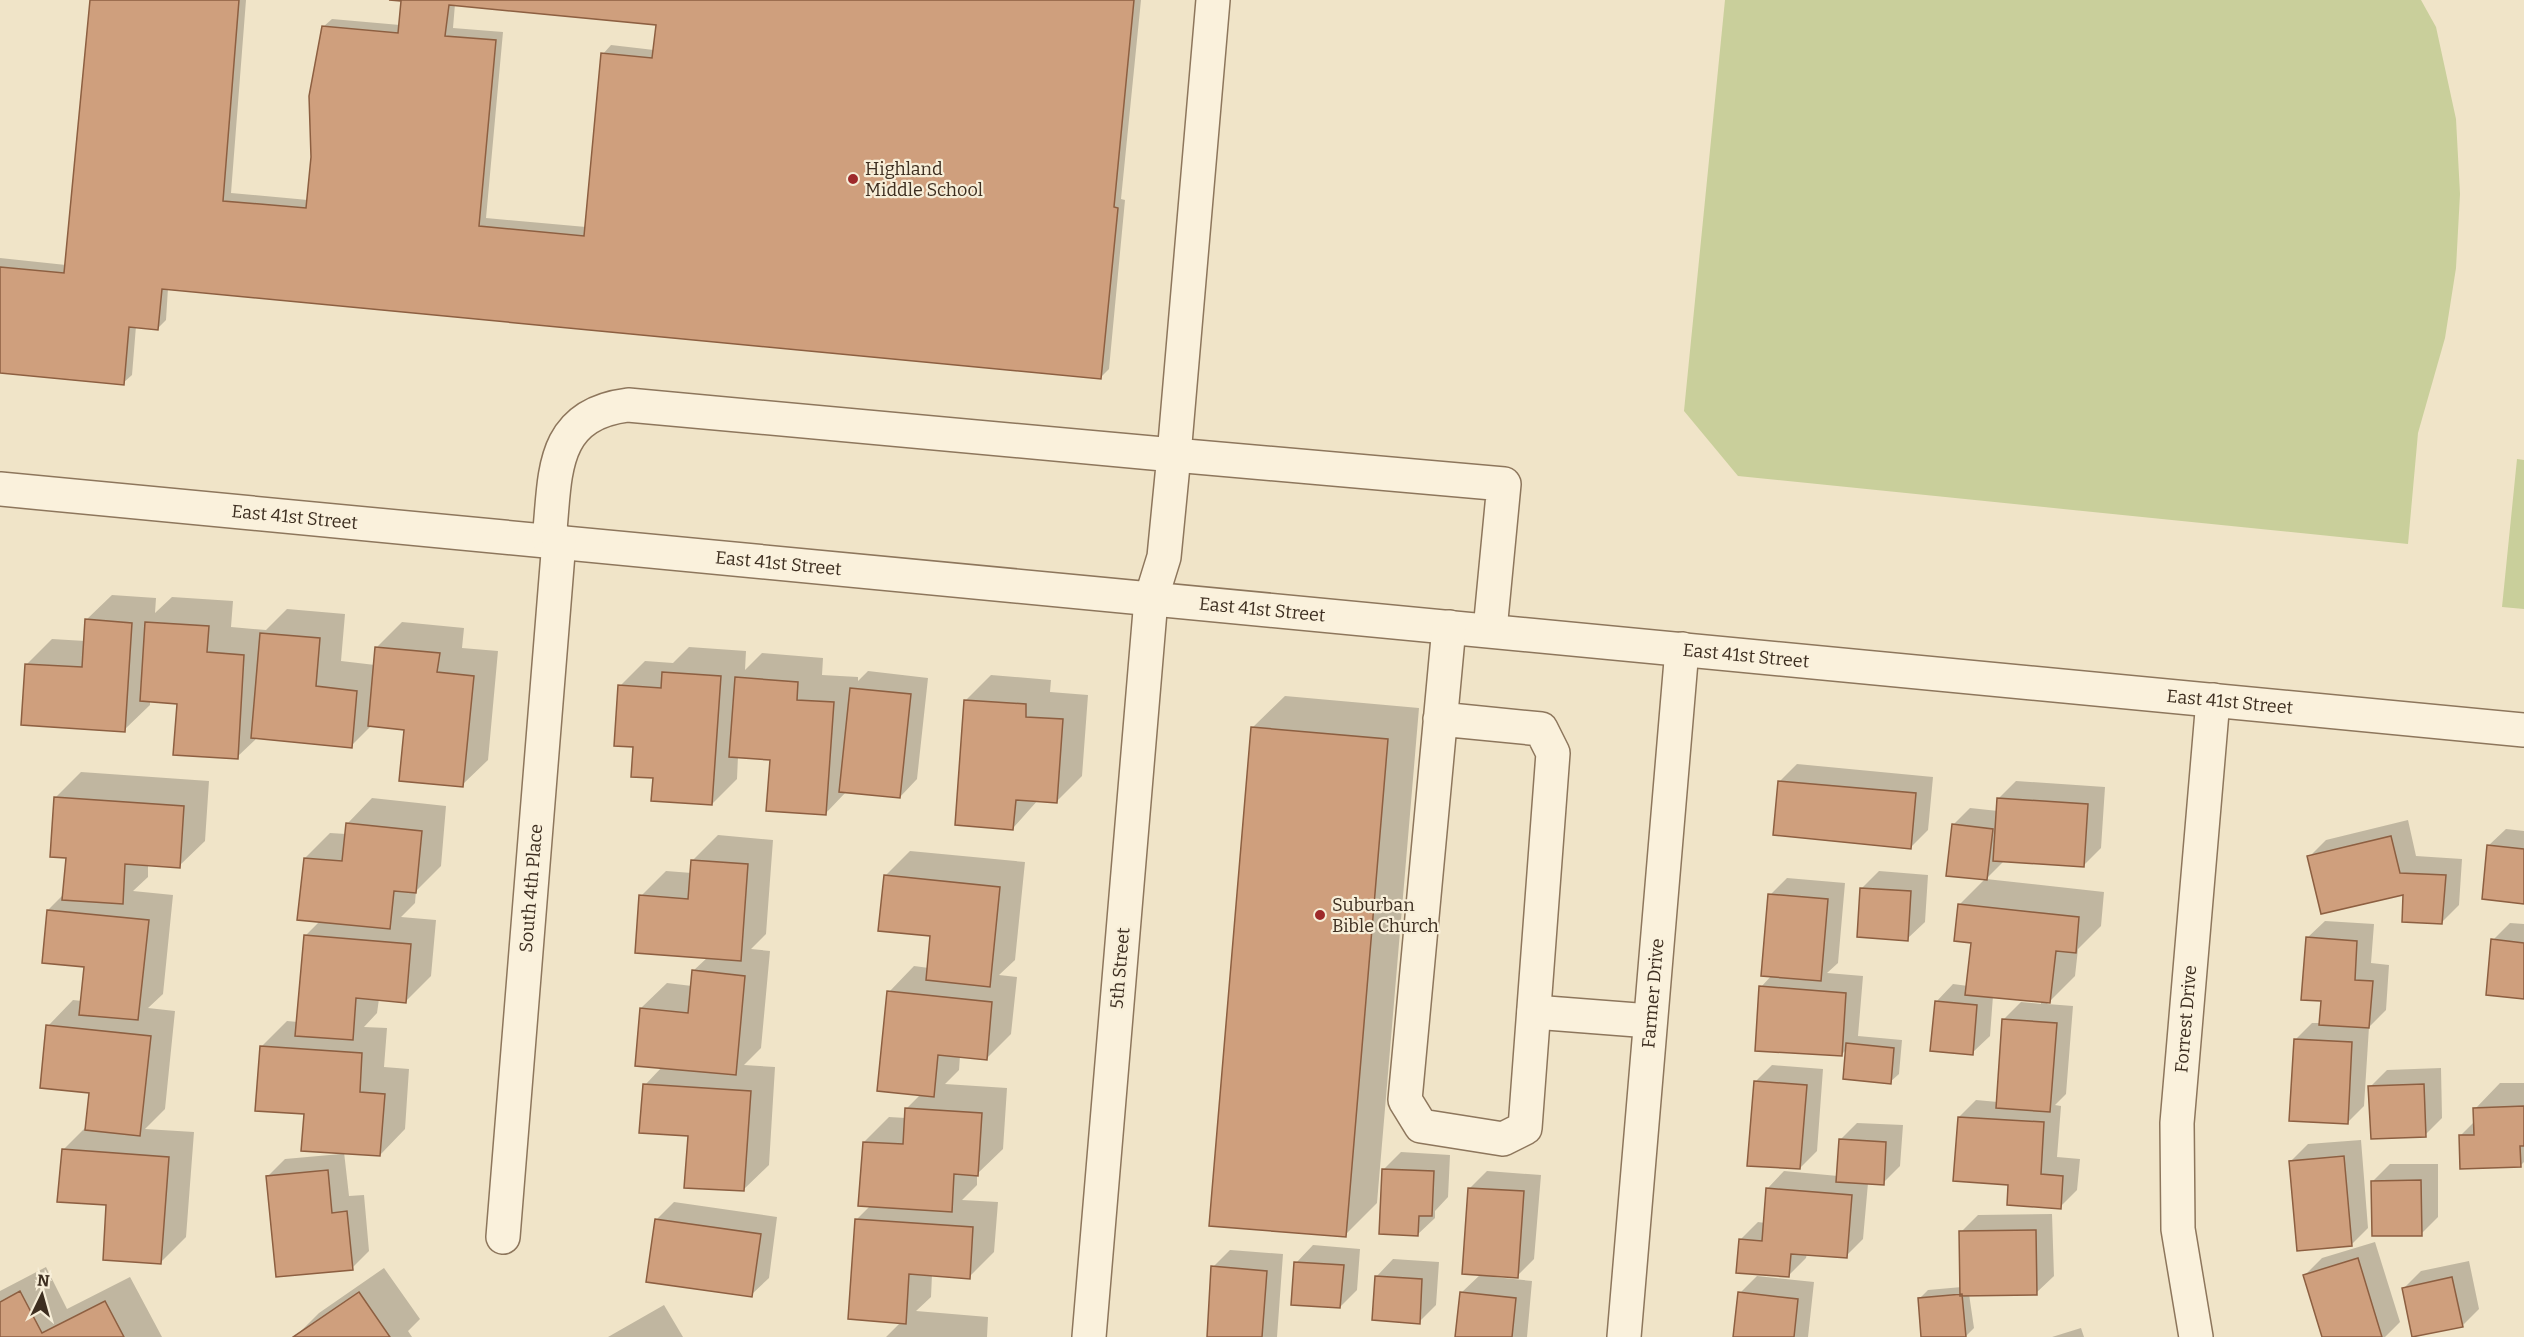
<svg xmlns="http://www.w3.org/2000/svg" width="2524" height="1337" viewBox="0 0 2524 1337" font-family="Bitter,serif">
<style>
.green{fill:#c9cf9b}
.shadow{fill:#0003;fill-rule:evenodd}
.building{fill:#cf9f7d;stroke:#8d5f41;stroke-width:1.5;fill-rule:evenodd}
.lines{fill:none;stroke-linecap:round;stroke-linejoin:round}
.minor-casing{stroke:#8d765c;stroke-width:36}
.minor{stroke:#faf1dc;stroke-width:33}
.poi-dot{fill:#9e2a2b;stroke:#f7eed8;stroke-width:2}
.labels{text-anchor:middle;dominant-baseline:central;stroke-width:4.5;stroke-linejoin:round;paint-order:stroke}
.poi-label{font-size:18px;fill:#3d2e20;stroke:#f7eed8;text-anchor:start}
.street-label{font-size:18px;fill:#3d2e20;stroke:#f7eed8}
</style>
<rect width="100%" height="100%" fill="#f0e4c8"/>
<!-- green -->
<path class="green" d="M1725 0H2421L2436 27 2456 119 2460 194 2456 268 2445 338 2418 433 2408 544 1738 476 1684 411Z
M2517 459 2524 460V609L2502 607Z"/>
<!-- shadow -->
<path class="shadow" d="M92 0H246L231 193 308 200 323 27 332 19 400 25 402 0H1141L1121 199 1125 200 1109 369 1101 377 168 288 166 320 157 329 136 326 132 375 123 383 0 371V258L66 265ZM455 4 657 23 654 50 611 45 603 54 586 227 486 218 503 32 453 28Z
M112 595 156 598 155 613 172 597 233 601 231 627 266 630 287 609 345 614 341 661 375 665 377 647 402 622 464 628 462 648 498 651 488 760 462 785 406 728 372 725 351 746 257 738 237 757 178 703 150 701V705L124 730 27 664 52 639 85 641 86 620Z
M689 647 746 651 745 670 762 653 823 658 822 675 858 677V681L868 671 928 678 917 779 900 797 847 791 825 814 771 759 738 756 737 779 712 804 654 777 634 746 620 686 645 661 673 663Z
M991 675 1051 680 1050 692 1088 695 1082 776 1057 801 1038 800 1013 828 966 700Z
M1285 696 1419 708 1377 1203 1345 1235 1252 728Z
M1797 764 1933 777 1928 830 1911 847 1780 781Z
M81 772 209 781 205 841 179 866 148 864V877L133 891 173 895 163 994 148 1008 175 1011 165 1109 145 1129 194 1132 186 1237 161 1262 63 1150 87 1126 91 1092 48 1026 73 1000 82 1001 85 966 48 910 64 894 67 856 56 797Z
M2016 781 2105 787 2101 848 2084 865 2004 861 1986 879 2104 892 2101 926 2078 949 2075 976 2047 1004 2073 1006 2066 1094 2055 1105 2061 1106 2057 1157 2080 1159 2077 1190 2060 1207 2009 1183 1959 1117 1976 1100 1998 1102 2004 1019 2021 1002 2041 1004V1001L1993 996 1990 1036 1972 1053 1936 1002 1953 984 1968 986 1973 941 1959 905 1986 878 1953 825 1970 808 1998 811 1999 798Z
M372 798 446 806 441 866 416 891 415 903 401 917 436 920 431 976 406 1001 379 999 377 1013 364 1027 387 1028 384 1067 409 1069 405 1129 380 1155 344 1152 349 1196 364 1195 369 1251 352 1268 267 1177 285 1159 341 1154 305 1113 262 1046 287 1021 298 1022 305 936 320 921 305 858 330 833 346 834 347 824Z
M2408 820 2416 856 2462 859 2459 905 2442 922 2405 893 2309 857 2326 840Z
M2506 829 2524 831V902L2488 846Z
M718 835 773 840 766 934 751 949 770 951 761 1048 744 1065 775 1067 769 1165 743 1190 645 1085 662 1067 641 1008 667 983 692 986 693 971 708 957 641 896 666 871 692 873V861Z
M910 851 1025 862 1015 960 999 975 1017 977 1011 1034 986 1059 960 1056 959 1070 945 1084 1007 1088 1003 1149 977 1174V1185L962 1200 998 1202 994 1252 969 1277 932 1274 931 1297 916 1311 988 1317 987 1337H886L901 1322 857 1219 871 1205 864 1142 889 1117 906 1118 907 1108 921 1094 889 992 914 966 929 968 932 935 885 876Z
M1879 871 1928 875 1925 922 1907 939 1862 888Z
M1787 878 1845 883 1838 963 1827 973 1863 976 1858 1036 1902 1040 1899 1074 1890 1082 1847 1049 1841 1055 1761 987 1772 975 1770 895Z
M2325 921 2374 924 2371 963 2389 965 2386 1010 2369 1027 2364 1106 2347 1123 2295 1040 2312 1023H2321L2322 1000 2307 938Z
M2510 923 2524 924V997L2493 940Z
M1772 1065 1823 1069 1817 1151 1800 1168 1755 1082Z
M2441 1068 2442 1118 2425 1135 2370 1087 2387 1070Z
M2500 1083H2524V1162L2520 1166 2460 1136 2475 1121V1109Z
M1857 1123 1903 1125 1900 1166 1883 1183H1868L1863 1239 1846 1256 1807 1253 1806 1258 1789 1275 1741 1239 1758 1222 1765 1223 1767 1189 1784 1171 1838 1176 1840 1140Z
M2361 1140 2368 1228 2351 1245 2290 1162 2308 1144Z
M1401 1152 1450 1155 1448 1197 1435 1211V1218L1417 1235 1383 1170Z
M2390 1164H2438V1217L2421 1234 2373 1181Z
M1487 1171 1541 1175 1534 1259 1517 1276 1494 1275V1277L1532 1281 1527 1337H1457L1461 1293 1481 1274 1470 1188Z
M674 1202 777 1217 769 1278 751 1295 648 1281 657 1219Z
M2052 1214 2054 1276 2036 1293 1969 1294 1974 1328 1965 1337H1923L1919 1299 1928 1290 1962 1287 1961 1232 1978 1215Z
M2375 1242 2400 1322 2385 1337H2324L2305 1275 2322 1258Z
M1313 1245 1360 1249 1357 1290 1340 1307 1296 1263Z
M1230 1250 1283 1254 1277 1337H1208L1213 1267Z
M1393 1259 1439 1262 1436 1305 1419 1322 1376 1277Z
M2469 1261 2479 1309 2462 1326 2404 1288 2421 1271Z
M46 1267 67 1309 130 1277 162 1337H0V1291Z
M384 1268 420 1319 408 1331 412 1337H295L319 1313Z
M1757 1276 1814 1282 1808 1337H1735L1740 1293Z
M664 1305 683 1337H608Z
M2081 1328 2084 1337H2052Z"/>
<!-- building -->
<path class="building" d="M90 0H239L223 201 306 208 311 157 309 96 322 26 398 33 401 1 389 0H1134L1114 207 1118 208 1101 379 162 289 158 330 129 327 124 385 0 373V267L64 273ZM449 5 656 25 652 58 601 53 584 236 479 226 496 40 445 36Z
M85 619 132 623 125 732 21 725 25 664 82 667Z
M145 622 209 626 207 652 244 655 238 759 173 755 177 704 140 701Z
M260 633 320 638 316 686 357 691 352 748 251 738Z
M375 647 440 653 437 672 474 676 463 787 399 781 404 730 368 726Z
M662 672 721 676 712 805 651 801 653 778 631 777 633 747 614 746 618 685 661 688Z
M735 677 798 682 797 700 834 702 826 815 766 811 770 760 729 757Z
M850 688 911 694 900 798 839 792Z
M964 700 1026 704V717L1063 719 1057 803 1016 800 1013 830 955 825Z
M1251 727 1388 739 1346 1237 1209 1226Z
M1778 781 1916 793 1911 849 1773 835Z
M54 797 184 806 180 868 125 864 123 904 62 900 66 858 50 857Z
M1997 798 2088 804 2084 867 1993 861Z
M346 823 422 831 416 893 394 891 390 929 297 920 304 858 342 861Z
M1952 824 1993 829 1987 880 1946 876Z
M2391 836 2400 873 2446 875 2442 924 2402 922 2403 895 2321 914 2307 856Z
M2487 845 2524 849V904L2482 899Z
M691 860 748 864 741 961 635 953 639 895 688 899Z
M884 875 1000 887 990 987 926 980 930 936 878 931Z
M1860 888 1911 891 1908 941 1857 937Z
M1768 894 1828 899 1821 981 1761 976Z
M1958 904 2079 917 2076 953 2056 951 2050 1003 1965 995 1971 943 1954 941Z
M47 910 149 920 138 1020 79 1015 84 967 42 963Z
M304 935 411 944 406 1003 356 998 353 1040 295 1036Z
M2306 937 2357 941 2355 980 2373 981 2369 1028 2319 1025 2321 1001 2301 1000Z
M2491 939 2524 943V999L2486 995Z
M692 970 745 976 736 1075 635 1066 640 1008 688 1013Z
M1759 986 1846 993 1842 1056 1755 1051Z
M887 991 992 1002 987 1060 938 1055 934 1097 877 1091Z
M1935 1001 1977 1005 1973 1055 1930 1051Z
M2002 1019 2057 1023 2050 1112 1996 1108Z
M46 1025 151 1036 140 1136 85 1130 89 1093 40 1088Z
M2294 1039 2352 1042 2348 1124 2289 1121Z
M1846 1043 1894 1048 1891 1084 1843 1079Z
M260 1046 362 1053 360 1092 385 1094 380 1156 301 1151 304 1114 255 1111Z
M1754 1081 1807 1085 1800 1169 1747 1166Z
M643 1084 751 1091 744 1191 684 1188 688 1136 639 1133Z
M2424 1084 2426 1137 2371 1139 2368 1086Z
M2524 1106V1146H2520L2521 1167 2460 1169 2459 1135H2474L2473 1108Z
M905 1108 982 1113 978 1176 954 1174 952 1212 858 1206 863 1142 903 1144Z
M1958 1117 2044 1122 2041 1174 2063 1176 2061 1209 2007 1205 2008 1185 1953 1181Z
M1839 1139 1886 1142 1884 1185 1836 1182Z
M62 1149 169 1157 161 1264 103 1260 106 1205 57 1202Z
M2344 1156 2352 1246 2297 1251 2289 1161Z
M1382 1169 1434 1171 1432 1216H1419L1418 1236 1379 1234Z
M328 1170 332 1213 347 1211 353 1270 276 1277 266 1176Z
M2421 1180 2422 1236H2372L2371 1181Z
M1468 1188 1524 1191 1518 1278 1462 1274Z
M1766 1188 1852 1195 1847 1258 1791 1254 1789 1277 1736 1273 1739 1239 1762 1241Z
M655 1219 761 1234 752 1297 646 1282Z
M855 1219 973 1227 970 1279 909 1274 906 1324 848 1319Z
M2036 1230 2037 1295 1960 1296 1959 1231Z
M2358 1258 2382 1337H2322L2303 1275Z
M1294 1262 1344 1265 1340 1308 1291 1305Z
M1211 1266 1267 1271 1262 1337H1207Z
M1375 1276 1422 1279 1420 1324 1372 1320Z
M2452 1277 2463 1327 2412 1337 2402 1288Z
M20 1291 42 1333 105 1301 124 1337H0V1302Z
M359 1292 390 1337H293Z
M1460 1292 1516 1298 1512 1337H1455Z
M1738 1292 1798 1299 1794 1337H1733Z
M1962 1294 1966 1337H1921L1918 1298Z"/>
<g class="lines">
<!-- minor casing -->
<g class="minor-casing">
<g id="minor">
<path d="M1213 0 1174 455 1504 484 1490 630"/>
<path id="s1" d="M0 489 2524 730"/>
<path d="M549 540C556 477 548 415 628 405L1174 455 1164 557 1151 599 1089 1337"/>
<path d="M1440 719 1541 729 1553 753 1525 1128 1503 1139 1421 1126 1405 1100 1449 627"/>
<path d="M1534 1012 1650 1021"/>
<path id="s2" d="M503 1237 559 541"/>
<path id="s3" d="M1624 1337 1682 649"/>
<path id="s4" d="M2196 1337 2178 1229 2177 1123 2213 700"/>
</g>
</g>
<!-- minor -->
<use href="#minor" class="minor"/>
</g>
<!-- markers -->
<g class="poi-dot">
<circle cx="853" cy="179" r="6"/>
<circle cx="1320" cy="915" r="6"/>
</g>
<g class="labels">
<!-- poi labels -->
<g class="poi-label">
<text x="865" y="169">Highland<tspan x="865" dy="21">Middle School</tspan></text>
<text x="1332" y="905">Suburban<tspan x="1332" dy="21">Bible Church</tspan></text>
</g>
<!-- street labels -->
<g class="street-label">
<text stroke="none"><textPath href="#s1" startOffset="296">East 41st Street</textPath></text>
<text stroke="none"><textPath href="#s1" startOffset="782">East 41st Street</textPath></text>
<text stroke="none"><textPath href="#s1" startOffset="1268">East 41st Street</textPath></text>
<text stroke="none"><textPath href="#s1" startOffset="1754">East 41st Street</textPath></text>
<text stroke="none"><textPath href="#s1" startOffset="2240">East 41st Street</textPath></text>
<text stroke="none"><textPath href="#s2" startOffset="350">South 4th Place</textPath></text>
<text transform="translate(1120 968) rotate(-85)">5th Street</text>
<text stroke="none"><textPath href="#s3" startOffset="345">Farmer Drive</textPath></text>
<text stroke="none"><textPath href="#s4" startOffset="320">Forrest Drive</textPath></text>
</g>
</g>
<!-- north arrow -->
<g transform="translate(42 1295) rotate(5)" stroke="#f7eed8" stroke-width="4.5" paint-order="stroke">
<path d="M0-4.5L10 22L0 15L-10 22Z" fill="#3d2e20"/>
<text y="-9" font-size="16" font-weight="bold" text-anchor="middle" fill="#3d2e20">N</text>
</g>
</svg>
